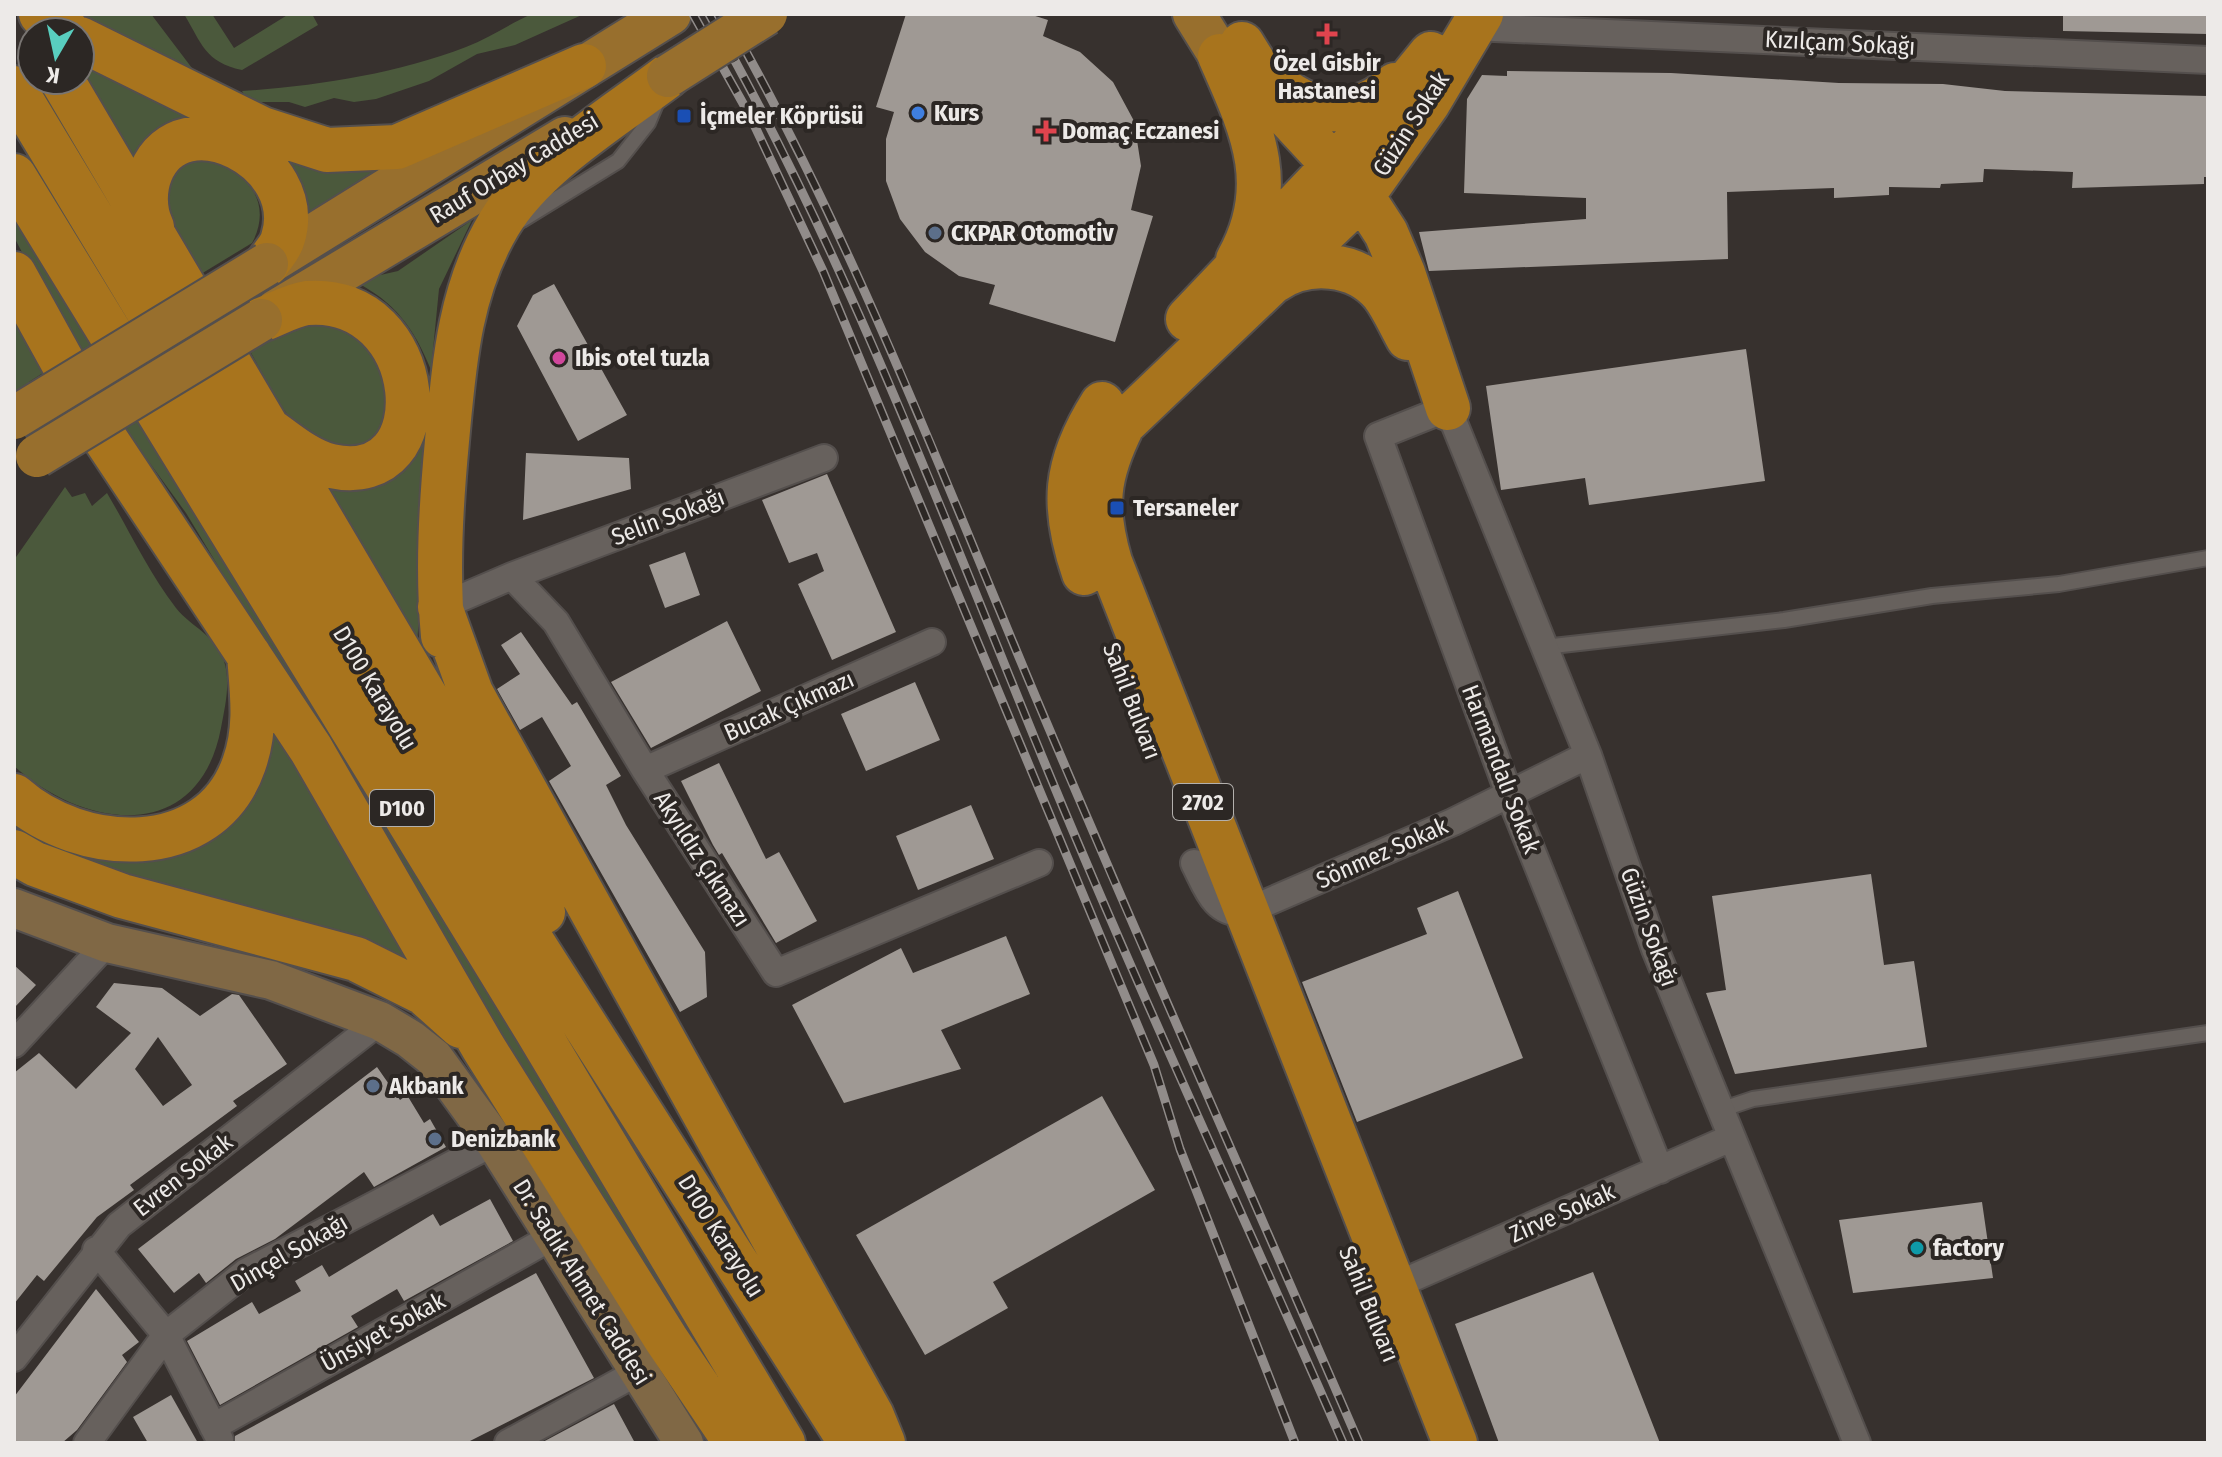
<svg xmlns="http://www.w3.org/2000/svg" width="2222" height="1457" viewBox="0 0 2222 1457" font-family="'Fira Sans Condensed',sans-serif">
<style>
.green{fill:#4b593c}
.building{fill:#9f9994;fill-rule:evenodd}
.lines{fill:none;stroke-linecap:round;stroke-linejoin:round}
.service-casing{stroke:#544f4d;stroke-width:18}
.minor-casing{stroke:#544f4d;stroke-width:30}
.secondary-casing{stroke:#544f4d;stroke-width:42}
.primary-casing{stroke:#544f4d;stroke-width:46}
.trunk-casing{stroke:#544f4d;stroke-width:48}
.service{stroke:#67615d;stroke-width:14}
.minor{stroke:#67615d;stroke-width:26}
.secondary{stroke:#806845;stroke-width:38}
.primary{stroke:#986f2d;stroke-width:42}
.trunk{stroke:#a8741d;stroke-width:44}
.rail-casing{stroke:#918c8a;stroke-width:9}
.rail{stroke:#2c2724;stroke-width:6;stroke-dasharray:18;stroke-linecap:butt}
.primary-bridge-casing{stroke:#544f4d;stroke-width:46;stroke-linecap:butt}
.primary-bridge{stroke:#986f2d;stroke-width:42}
.health-dot{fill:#e0444e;stroke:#2c2724;stroke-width:3}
.shop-dot{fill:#3f7fe0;stroke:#2c2724;stroke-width:3}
.transit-dot{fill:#1a4fb4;stroke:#2c2724;stroke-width:3}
.service-dot{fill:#5c6f8a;stroke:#2c2724;stroke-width:3}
.hotel-dot{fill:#d1479c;stroke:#2c2724;stroke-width:3}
.culture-dot{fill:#0f9aa8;stroke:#2c2724;stroke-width:3}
.labels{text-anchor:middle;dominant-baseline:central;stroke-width:8;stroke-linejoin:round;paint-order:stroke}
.shield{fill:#2c2724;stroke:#b3b0ad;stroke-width:2}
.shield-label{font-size:22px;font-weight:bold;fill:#edeae8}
.street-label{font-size:24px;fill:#edeae8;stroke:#2c2724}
.poi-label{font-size:24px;font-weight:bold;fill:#edeae8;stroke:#2c2724;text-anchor:start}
</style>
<rect width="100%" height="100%" fill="#37312e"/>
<!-- green -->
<path class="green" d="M61 14H151L198 76Z
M184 14H212L234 48 289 14H312L318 25 242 70C205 62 202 44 184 14Z
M532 14H584L515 45 477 54 429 81 376 99 354 102 334 98 305 107 289 102H249L242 91C317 86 395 74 466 47 489 38 509 24 532 14Z
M80 55 219 126 127 172 80 80Z
M270 150 386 167 300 217Z
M197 160C241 163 276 199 252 243L201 274 169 222 165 177 173 169Z
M14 209 761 1440 756 1437 495 1024 186 513 88 378 14 237Z
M472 220 439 289 431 370C414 328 395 302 354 281L398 271Z
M14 302 47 358 43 373 29 382 32 392 14 401Z
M328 324 356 333 386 367 387 426 363 445C352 445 335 447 325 444 287 430 268 383 250 351L291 329Z
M430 430 417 647 316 484C372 495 404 482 430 430Z
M65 487 72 497 85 493 92 506 107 493C129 530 149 573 176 608 191 627 217 636 224 661 231 682 225 707 221 728 199 844 86 831 14 766V560Z
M274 713 424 970 187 900 14 833V823L169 856 202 844Z"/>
<!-- building -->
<path class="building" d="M906 14H1029L1048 20 1043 36 1080 52 1113 82 1134 121 1141 166 1131 210 1153 216 1115 342 989 304 995 285 959 276 925 252 900 219 886 181V139L894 112 876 107Z
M2063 14H2208V34L2063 31Z
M1507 71 1671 73 1839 83 1943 84 2005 91 2208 96V177H2204V184L2072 188 2073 172 1984 169 1983 182 1941 184 1940 188 1889 187V195L1834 198V188L1727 192 1728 259 1429 271 1419 232 1586 219V198L1464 193 1467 99 1482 75 1507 76Z
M554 284 627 415 578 441 517 326 533 295Z
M1746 349 1765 481 1589 505 1585 478 1501 490 1486 386Z
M526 453 629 458 631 489 523 520Z
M827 474 896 632 832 660 798 584 824 571 817 553 789 563 762 500Z
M685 552 700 595 665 608 649 565Z
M727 621 761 691 651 748 611 682Z
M521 632 572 705 577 702 621 776 606 785 626 825 705 952 707 997 680 1012 549 781 571 766 542 717 520 730 497 689 520 674 501 645Z
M915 682 940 740 866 771 841 714Z
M719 763 766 859 779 852 817 921 776 943 722 853 719 855 713 845 681 781Z
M971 805 994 859 918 890 896 836Z
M1871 874 1884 965 1914 961 1927 1047 1735 1074 1706 993 1726 990 1712 896Z
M1458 891 1523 1058 1357 1122 1302 982 1427 934 1417 908Z
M1006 936 1030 994 941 1030 961 1069 844 1103 792 1005 901 948 913 973Z
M14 965 36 985 14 1008Z
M114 983 162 988 200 1016 232 994 239 995 287 1064 233 1101 237 1106 130 1185 134 1190 97 1217 44 1281 37 1275 14 1304V1073L39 1053 76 1089 131 1033 96 1007ZM158 1037 192 1085 163 1106 135 1069Z
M377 1067 400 1100 407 1095 424 1123 430 1119 446 1147 374 1187 364 1172 275 1239 236 1259 206 1283 199 1273 174 1293 138 1249Z
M1102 1096 1155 1190 993 1282 1008 1308 925 1355 856 1235Z
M490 1199 513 1241 404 1301 397 1289 351 1316 358 1327 220 1405 187 1341 252 1302 259 1314 301 1291 295 1281 322 1265 329 1277 433 1214 440 1226Z
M1982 1202 1993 1278 1853 1293 1839 1220Z
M1593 1272 1660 1443H1499L1455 1324Z
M536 1273 594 1378 466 1443H235V1436Z
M96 1289 139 1342 122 1355 127 1362 77 1430 62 1443H14V1397Z
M171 1395 198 1443H148L133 1417Z
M614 1404 635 1443H541Z"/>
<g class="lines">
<!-- service casing -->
<g class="service-casing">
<path id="service" d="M522 220 618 161 648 123 658 99
M1544 647 1784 620 1932 596 2059 584 2208 558
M1720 1110 1753 1099 2208 1033"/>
</g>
<!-- minor casing -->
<g class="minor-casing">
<path id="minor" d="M1473 27 2208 60
M512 576 824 458
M440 607 512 576 556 622 645 770 776 973 1039 863
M645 770 932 642
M1194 863C1206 886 1214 916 1245 912L1453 822 1588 755
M14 1044 107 943
M1660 1170 1509 794 1378 436 1448 408 1588 755 1655 949 1857 1443
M96 1250 166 1335 220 1440
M1392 1287 1731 1138
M14 1358 119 1225 380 1021
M213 1427 552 1237
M87 1443 166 1335 246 1272 495 1142
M508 1443 638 1372"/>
</g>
<!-- secondary casing -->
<g class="secondary-casing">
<path id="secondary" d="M14 908 107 943 271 980 380 1021 410 1039 434 1058 495 1142 684 1443"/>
</g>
<!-- primary casing -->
<g class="primary-casing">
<path id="primary" d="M1194 14 1220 56
M267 264 670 14
M276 311 565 138"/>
</g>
<!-- trunk casing -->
<g class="trunk-casing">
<path id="trunk" d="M41 14 68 32
M80 39 262 129 327 150 397 147 584 66
M1242 44 1285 113 1362 196 1386 233 1403 273 1448 408
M1220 56C1251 127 1280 185 1238 260
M62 80 476 782 543 912
M1272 80C1308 115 1357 121 1395 85
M14 88 459 827 851 1443
M14 176 536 1029 783 1443
M152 227C144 211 144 189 151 172 182 97 307 160 283 238 281 247 272 256 267 264
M14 274 104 437 311 749 483 1047 666 1339 736 1443
M1274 281C1307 258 1357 262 1383 294 1393 307 1400 324 1408 338
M1188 319 1378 119 1431 54
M261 320C275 315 292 305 307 303 428 293 445 491 331 466 309 461 290 445 272 432
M1084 573C1061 506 1064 464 1102 404
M440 607 471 693 872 1416 883 1443
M443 636C437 571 441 505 447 441 454 365 459 291 499 224 535 164 614 117 668 76
M14 796C80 855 210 863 244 764 257 728 252 693 249 655
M14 852 35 864 122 896 356 959 424 993 461 1026
M1455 1443 1110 562C1094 507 1097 476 1123 424L1362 196 1428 103 1481 14"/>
</g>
<!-- service -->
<use href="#service" class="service"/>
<!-- minor -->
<use href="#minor" class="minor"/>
<!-- secondary -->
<use href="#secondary" class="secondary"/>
<!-- primary -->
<use href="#primary" class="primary"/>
<!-- trunk -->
<use href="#trunk" class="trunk"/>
<!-- rail casing -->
<g class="rail-casing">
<path id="rail" d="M693 14 750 116 823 271 1154 1065 1180 1149 1295 1443
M709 14C849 260 947 527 1055 788 1146 1008 1248 1224 1343 1443
M725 14C849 231 938 464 1034 693 1140 944 1251 1193 1359 1443"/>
</g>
<!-- rail -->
<use href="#rail" class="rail"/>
<!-- primary-bridge casing -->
<g class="primary-bridge-casing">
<path id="primary-bridge" d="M668 76 766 14
M14 418 267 264
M37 456 261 320"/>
</g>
<!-- primary-bridge -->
<use href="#primary-bridge" class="primary-bridge"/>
</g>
<!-- markers -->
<g class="health-dot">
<path d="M1323 22h8v8h8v8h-8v8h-8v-8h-8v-8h8z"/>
<path d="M1042 119h8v8h8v8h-8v8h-8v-8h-8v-8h8z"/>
</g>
<circle class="shop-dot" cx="918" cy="113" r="8"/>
<g class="transit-dot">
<rect x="676" y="108" width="16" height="16" rx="4"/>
<rect x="1109" y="500" width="16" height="16" rx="4"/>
</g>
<g class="service-dot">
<circle cx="935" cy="233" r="8"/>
<circle cx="373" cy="1086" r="8"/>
<circle cx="435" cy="1139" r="8"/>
</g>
<circle class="hotel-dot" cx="559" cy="358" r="8"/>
<circle class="culture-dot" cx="1917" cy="1248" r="8"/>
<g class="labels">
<!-- shield labels -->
<g class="shield">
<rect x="1173" y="784" width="60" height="36" rx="6"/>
<rect x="370" y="790" width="64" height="36" rx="6"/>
</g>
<g class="shield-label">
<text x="1203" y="802">2702</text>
<text x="402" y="808">D100</text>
</g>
<!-- street labels -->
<g class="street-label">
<text transform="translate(1840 43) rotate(3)">Kızılçam Sokağı</text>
<text transform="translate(1411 124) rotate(-57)">Güzin Sokak</text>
<text transform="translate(514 168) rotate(-31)">Rauf Orbay Caddesi</text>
<text transform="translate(668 517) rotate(-21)">Selin Sokağı</text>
<text transform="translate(375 688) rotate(59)">D100 Karayolu</text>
<text transform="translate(1132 701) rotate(69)">Sahil Bulvarı</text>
<text transform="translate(789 706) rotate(-24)">Bucak Çıkmazı</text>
<text transform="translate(1501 769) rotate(69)">Harmandalı Sokak</text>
<text transform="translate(1382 853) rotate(-24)">Sönmez Sokak</text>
<text transform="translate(702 859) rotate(57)">Akyıldız Çıkmazı</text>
<text transform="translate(1649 927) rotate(70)">Güzin Sokağı</text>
<text transform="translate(183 1175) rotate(-38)">Evren Sokak</text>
<text transform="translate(1562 1213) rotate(-24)">Zirve Sokak</text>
<text transform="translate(721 1236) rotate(58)">D100 Karayolu</text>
<text transform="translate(289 1253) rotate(-30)">Dinçel Sokağı</text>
<text transform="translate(582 1282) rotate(58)">Dr. Sadık Ahmet Caddesi</text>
<text transform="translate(1369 1304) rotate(68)">Sahil Bulvarı</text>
<text transform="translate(383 1332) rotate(-29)">Ünsiyet Sokak</text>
</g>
<!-- poi labels -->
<g class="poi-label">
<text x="1327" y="63" text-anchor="middle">Özel Gisbir<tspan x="1327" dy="28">Hastanesi</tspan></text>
<text x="934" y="113">Kurs</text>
<text x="700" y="116">İçmeler Köprüsü</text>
<text x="1062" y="131">Domaç Eczanesi</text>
<text x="951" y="233">CKPAR Otomotiv</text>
<text x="575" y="358">Ibis otel tuzla</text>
<text x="1133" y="508">Tersaneler</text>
<text x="389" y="1086">Akbank</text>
<text x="451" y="1139">Denizbank</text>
<text x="1933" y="1248">factory</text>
</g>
</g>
<!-- border -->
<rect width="2222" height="1457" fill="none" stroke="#edeae8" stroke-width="32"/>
<!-- north arrow -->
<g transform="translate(56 56) rotate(189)"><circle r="38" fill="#2c2724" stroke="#797572" stroke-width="2"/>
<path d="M0-6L14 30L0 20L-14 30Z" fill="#59cebf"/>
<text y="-12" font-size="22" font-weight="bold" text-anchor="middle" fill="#edeae8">K</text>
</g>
</svg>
